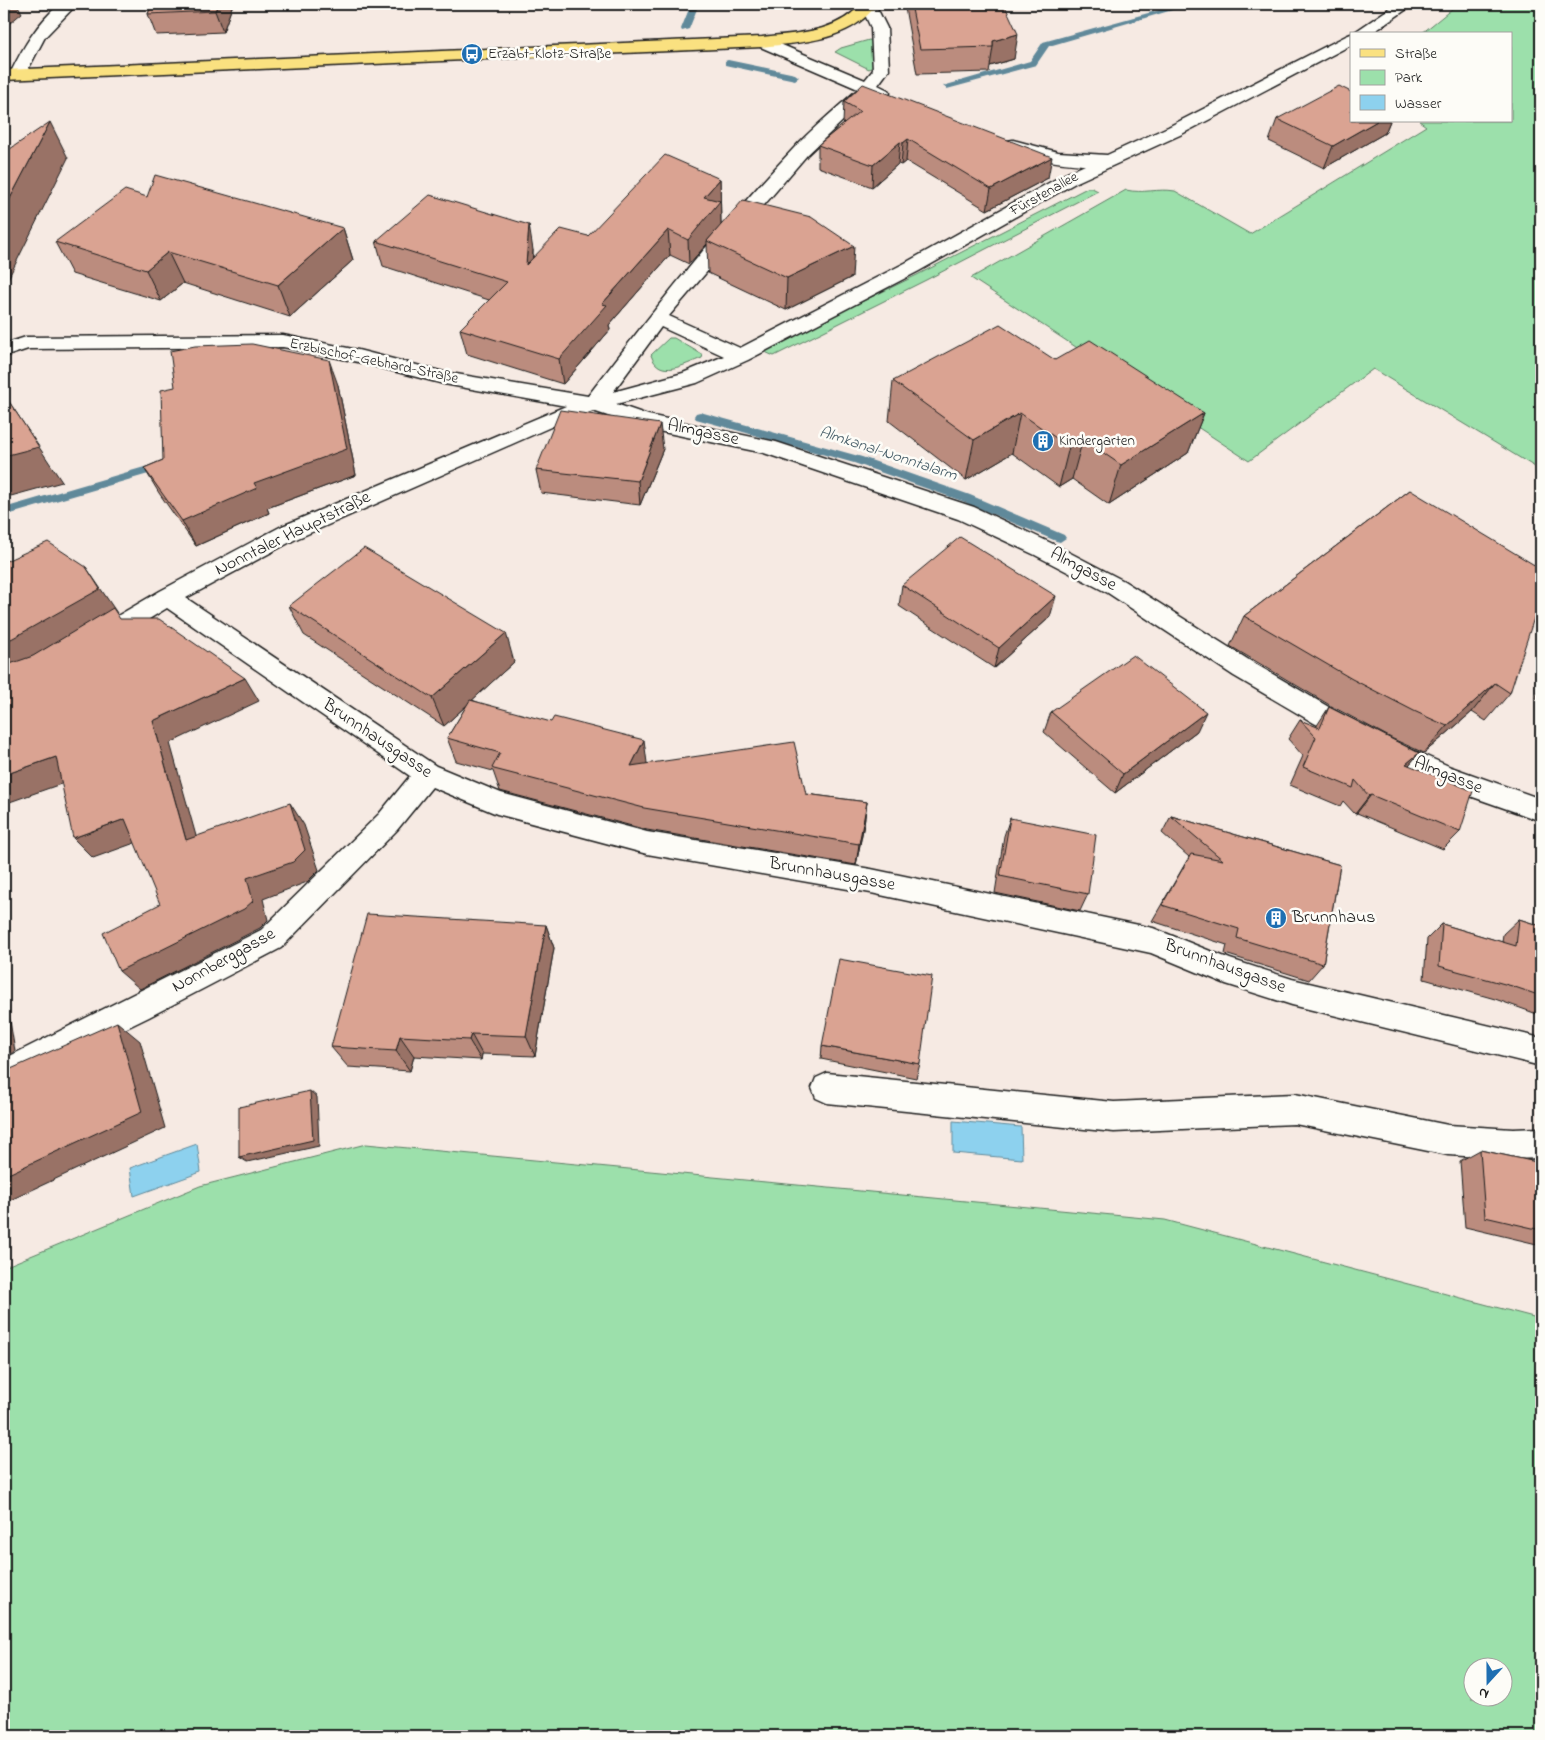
<svg xmlns="http://www.w3.org/2000/svg" width="1545" height="1740" viewBox="0 0 1545 1740" font-family="'Indie Flower',sans-serif">
<style>
.green{fill:#9ce0ab;stroke:#5c7e64;fill-rule:evenodd}
.water{fill:#8dd1ee;stroke:#60899a}
.lines{fill:none;stroke-linecap:round;stroke-linejoin:round}
.stream{fill:#60899a;fill-rule:evenodd}
.minor-casing{stroke:#1c1c1c;stroke-width:3}
.major-casing{stroke:#1c1c1c;stroke-width:3}
.minor{fill:#fdfcf7;fill-rule:evenodd}
.major{fill:#fae180;fill-rule:evenodd}
.wall{fill:#bb8c7e;stroke:#1c1c1c}
.shaded-wall{fill:#997266;stroke:#1c1c1c}
.building{fill:#daa392;stroke:#1c1c1c}
.labels{text-anchor:middle;dominant-baseline:central;stroke-width:5;stroke-linejoin:round;paint-order:stroke}
.far-poi-label{font-size:15px;fill:#1c1c1c;stroke:#fdfcf7;text-anchor:start}
.far-street-label{font-size:15px;fill:#1c1c1c;stroke:#fdfcf7}
.far-water-label{font-size:16px;font-style:italic;fill:#445b66;stroke:#fdfcf7}
.street-label{font-size:18px;fill:#1c1c1c;stroke:#fdfcf7}
.poi-label{font-size:18px;fill:#1c1c1c;stroke:#fdfcf7;text-anchor:start}
</style>
<rect width="100%" height="100%" fill="#f6eae3"/>
<filter id="ink" filterUnits="userSpaceOnUse"><feTurbulence type="fractalNoise" baseFrequency=".02" numOctaves="2"/><feDisplacementMap in="SourceGraphic" scale="10" xChannelSelector="R" yChannelSelector="G"/><feConvolveMatrix kernelMatrix="1 2 1 2 8 2 1 2 1" color-interpolation-filters="sRGB"/></filter>
<g filter="url(#ink)">
<!-- green -->
<path class="green" d="M1458 4H1541L1540 470 1373 369 1249 461 971 278 1126 190C1143 194 1158 188 1175 191L1250 234 1426 126 1419 121H1511V34H1421Z
M869 40 873 41 871 49 873 67 869 69 835 52 841 48Z
M1087 188H1092L1098 191 926 280 774 356 765 352 770 346 917 275Z
M669 338H674L703 355 702 358C685 364 659 380 651 355Z
M366 1144 1165 1220 1541 1319V1736H4V1267L200 1186ZM1472 1668H1502V1698H1472Z"/>
<!-- water -->
<path class="water" d="M953 1121 1021 1127 1022 1159 953 1153Z
M197 1144 201 1172 134 1196 130 1168Z"/>
<g class="lines">
<!-- stream -->
<path class="stream" d="M691 4H699L689 29 682 31 681 29Z
M1181 4H1193L1049 46 1036 65 947 89 943 86 1030 61 1043 42Z
M728 60 795 74 799 77 795 80 725 65V61Z
M700 412 862 457 970 495 1064 535 1066 538 1060 542 1056 541 962 501 854 463 696 419 694 416 696 413Z
M165 461 171 465 169 468 4 516V508Z"/>
<!-- minor casing -->
<g class="minor-casing">
<path id="minor" d="M60 4H77L45 37 24 77H12L10 74C23 47 37 23 60 4Z
M863 4H875L887 28 889 70 878 85 888 90 890 93 888 96 882 98 871 94 807 155 669 316 740 348 905 263 1065 174 1085 165C1069 164 1013 158 1004 145L1007 141 1013 140 1058 152 1107 155 1168 127 1346 36 1351 34V45L1180 135 1077 182 919 271 748 360 697 383 616 404 648 415 776 442 974 507 1051 543 1124 581 1252 662 1332 709 1392 741 1451 767 1541 799V821L1433 783 1374 755 1314 723 1234 676 1108 593 1035 555 958 519 764 453 644 428 593 411 562 422 296 539 186 598 436 766 501 793 647 832 871 869 1153 928 1230 959 1292 979 1541 1038V1066L1292 1005 1226 984 1151 953 871 893 647 854 497 814 432 787 397 830 281 948 149 1017 4 1088V1059L261 930 379 814 410 776 167 608 108 644 99 647 90 644 87 638 90 632 160 591 280 527 566 406 444 384 358 362 283 347 28 349 4 357V344L26 337 283 335 358 350 444 372 588 396C653 311 720 226 794 148 814 127 837 108 858 89L756 45 754 42 756 39H768L865 80 873 70 871 28 861 6ZM661 327 724 356 683 373 613 392Z
M1396 4H1414L1371 34H1352Z
M827 1073 1114 1102 1295 1094 1448 1125 1513 1129 1541 1128V1158L1513 1159 1448 1155 1295 1124 1114 1132 827 1103 816 1098 812 1088 816 1078Z"/>
</g>
<!-- major casing -->
<g class="major-casing">
<path id="major" d="M861 4H877C851 41 803 42 762 47L4 80V70L762 37C797 33 837 33 861 4Z"/>
</g>
<!-- minor -->
<use href="#minor" class="minor"/>
<!-- major -->
<use href="#major" class="major"/>
</g>
<!-- wall -->
<path class="wall" d="M152 4H233L223 32 156 35 148 14Z
M735 4H785V8L735 9Z
M905 4H1004L1014 59 990 66 989 72 917 74 905 8Z
M844 102 1048 178 987 210 906 161 901 165 898 164 872 187 818 167V145L844 124 843 123Z
M1277 119 1351 121H1390L1385 133 1324 168 1269 141Z
M720 179 721 224 852 277 786 310 708 273 707 244 689 264 670 255 609 325 610 330 563 384 467 354 460 329 489 300 383 266 376 241 533 250V257L588 236Z
M147 197 343 228 353 260 290 317 183 283 161 301 72 274 55 242Z
M1055 360 1204 413 1188 453 1109 505 1072 479 1059 487 1012 453 966 480 889 421 893 381Z
M338 385 356 475 267 508 269 513 196 546 159 493 144 468Z
M663 449 640 505 541 493 536 470Z
M1410 490 1510 693 1486 721 1472 712 1424 753 1393 739 1333 707 1230 646 1244 616Z
M902 585 1050 617 994 668 899 606Z
M289 606 514 662 472 700 647 763V764L806 794 867 802 864 824 856 865 647 830 500 791 493 771 456 761 447 738 467 705 444 726 304 635Z
M1541 663V695L1536 699Z
M1329 707 1419 753 1409 765 1460 832 1443 849 1357 813 1355 814 1343 801 1340 806 1290 785 1303 756 1288 739 1300 720 1316 727Z
M1051 712 1197 731 1115 793 1044 732Z
M1171 816 1340 865 1323 964 1309 980 1225 954 1227 945 1152 921 1189 857 1162 833Z
M1010 818 1088 894 1080 911 995 893 1004 836Z
M1519 919 1541 926V1013L1540 1012 1537 1014 1495 999 1424 979 1427 939 1442 924 1502 942 1503 934Z
M546 925 554 948 535 1056 482 1054 481 1060 414 1056 410 1071 348 1067 331 1047Z
M822 1046 920 1064 916 1078 821 1059Z
M1480 1150 1541 1163V1245L1465 1227 1460 1161Z"/>
<!-- shaded-wall -->
<path class="shaded-wall" d="M4 4H17L22 13 4 28Z
M218 4H233L223 32 215 11Z
M1018 34 1014 59 990 66 993 47V41Z
M1377 121H1390L1385 133 1324 168 1333 146Z
M50 122 68 158 4 287V210Z
M908 139 906 161 901 165 903 143Z
M900 142 898 164 872 187 873 165Z
M1052 157 1048 178 987 210 991 189Z
M720 179 721 226 707 241V244L689 264 688 240 704 197Z
M529 225 533 250 531 289 526 265Z
M343 228 353 260 290 317 278 285Z
M668 230 670 255 609 325 610 330 563 384 559 359 602 304Z
M854 246 852 277 786 310 787 278Z
M168 252 183 283 161 301 146 270Z
M329 360 338 385 356 475 267 508 269 513 196 546 182 521 254 483Z
M4 394 62 482 11 496 4 485Z
M1020 413 1012 453 966 480 974 440Z
M1204 413 1188 453 1109 505 1121 465Z
M660 424 663 449 640 505 638 481Z
M1083 439 1072 479 1059 487 1069 447Z
M86 567 117 613 4 673V642Z
M1056 596 1050 617 994 668 999 648Z
M506 633 514 662 444 726 432 698Z
M245 678 259 701 170 743 203 861 186 840 153 721Z
M1495 683 1472 712 1424 753 1447 726Z
M1206 712 1197 731 1115 793 1123 774Z
M644 740 647 763 635 789 631 766Z
M1419 753 1404 771 1406 764Z
M56 757 75 779 4 804V775Z
M1371 795 1357 813 1355 814 1369 796Z
M867 802 864 824 856 865 859 844Z
M290 803 304 825 319 870 307 882 263 899 268 920 260 928 140 989 119 971Z
M125 819 143 840 93 858 73 838Z
M546 925 554 948 535 1056 526 1036Z
M4 990 5 991 15 1051 4 1058Z
M117 1022 140 1041 165 1128 4 1203V1176Z
M471 1034 482 1054 481 1060 469 1040Z
M400 1036 414 1056 410 1071 396 1051Z
M310 1091 317 1097 319 1146 247 1162 239 1157Z"/>
<!-- building -->
<path class="building" d="M152 4H218L215 11 148 14Z
M911 4H1004L1018 34 993 41V47L920 49Z
M863 84 1052 157 991 189 908 139 903 143 900 142 873 165 818 145 860 111 844 102Z
M1339 86 1351 92V121H1377L1333 146 1277 119Z
M50 122 4 210V153Z
M665 155 720 179 704 197 720 201 688 240 668 230 602 304 607 305 559 359 460 329 507 282 376 241 430 195 529 225 526 265 561 229 588 236Z
M155 175 343 228 278 285 168 252 146 270 55 242 125 190 147 197Z
M743 200 811 217 854 246 787 278 707 241Z
M1000 324 1055 360 1090 340 1204 413 1121 465 1083 439 1069 447 1020 413 974 440 893 381Z
M252 344 329 360 347 449 254 483 257 488 182 521 144 468 163 460 161 390 175 387 170 351 195 346Z
M4 394 39 447 4 456Z
M560 410 660 424 638 481 536 470Z
M1410 490 1541 569V596L1510 693 1495 683 1447 726 1414 711 1352 679 1244 616Z
M960 537 1056 596 999 648 902 585Z
M48 542 86 567 100 589 13 638 4 642V562Z
M364 548 506 633 432 698 289 606Z
M113 608 120 619H159L245 678 153 721 186 840 290 803 305 850 293 862 247 878 253 901 244 909 119 971 103 933 160 904 125 819 73 838 56 757 4 775V666L33 656Z
M1133 655 1206 712 1123 774 1051 712Z
M470 700 551 722 554 717 644 740 631 766 794 742 806 794 867 802 859 844 644 808 494 769 492 768 500 753 447 738Z
M1329 707 1419 753 1406 764 1473 791 1460 832 1371 795 1369 796 1355 780 1353 788 1303 767 1316 737 1300 720 1320 728Z
M1171 816 1340 865 1323 964 1237 938 1239 929 1162 905 1191 854 1223 860Z
M1010 818 1096 835 1088 894 1000 876Z
M367 914 546 925 526 1036 471 1034 469 1040 400 1036 396 1051 331 1047Z
M1519 919 1541 926V996L1512 986 1439 966 1442 924 1516 946Z
M839 959 932 976 920 1064 822 1046Z
M117 1022 142 1112 4 1176V1072Z
M310 1091 313 1140 239 1157V1107Z
M1480 1150 1541 1163V1230L1485 1217Z"/>
</g>
<!-- icons -->
<defs>
<g id="bus-disc" transform="scale(1.125)"><circle r="9.5" fill="#1f6fb2" stroke="#fdfcf7"/><path d="M-5-6H5V4H4V6H2V4H-2V6H-4V4H-5ZM-3.5-4V0h7V-4ZM-3.5 1.2v1.5H-2V1.2ZM2 1.2v1.5H3.5V1.2Z" fill="#fff"/></g>
<g id="building-disc" transform="scale(1.125)"><circle r="9.5" fill="#1f6fb2" stroke="#fdfcf7"/><path d="M-4-6H4V6H1V3H-1V6H-4ZM-2.5-4.3h1.7v1.8h-1.7ZM.8-4.3h1.7v1.8H.8ZM-2.5-1h1.7V.8h-1.7ZM.8-1h1.7V.8H.8Z" fill="#fff"/></g>
</defs>
<g fill-rule="evenodd">
<use href="#bus-disc" x="472" y="54"/>
<use href="#building-disc" x="1043" y="441"/>
<use href="#building-disc" x="1276" y="918"/>
</g>
<g class="labels">
<!-- far-poi labels -->
<g class="far-poi-label">
<text x="488" y="54">Erzabt-Klotz-Straße</text>
<text x="1059" y="441">Kindergarten</text>
</g>
<!-- far-street labels -->
<g class="far-street-label">
<text transform="translate(1044 194) rotate(-29)">Fürstenallee</text>
<text transform="translate(374 361) rotate(12)">Erzbischof-Gebhard-Straße</text>
</g>
<!-- far-water labels -->
<g class="far-water-label">
<text transform="translate(888 454) rotate(18)">Almkanal-Nonntalarm</text>
</g>
<!-- street labels -->
<g class="street-label">
<text transform="translate(703 433) rotate(12)">Almgasse</text>
<text transform="translate(293 534) rotate(-26)">Nonntaler Hauptstraße</text>
<text transform="translate(1083 570) rotate(28)">Almgasse</text>
<text transform="translate(377 739) rotate(34)">Brunnhausgasse</text>
<text transform="translate(1448 776) rotate(22)">Almgasse</text>
<text transform="translate(832 875) rotate(10)">Brunnhausgasse</text>
<text transform="translate(224 961) rotate(-29)">Nonnberggasse</text>
<text transform="translate(1225 967) rotate(20)">Brunnhausgasse</text>
</g>
<!-- poi labels -->
<g class="poi-label">
<text x="1292" y="918">Brunnhaus</text>
</g>
</g>
<!-- margin -->
<rect width="1545" height="1740" fill="none" stroke="#fdfcf7" stroke-width="20"/>
<rect x="10" y="10" width="1525" height="1720" fill="none" stroke="#1c1c1c" stroke-width="2" filter="url(#ink)"/>
<!-- legend -->
<rect x="1350" y="32" width="162" height="90" fill="#fdfcf7" stroke="#a3a29f"/>
<rect x="1360" y="49" width="25" height="8" fill="#fae180" stroke="#a3a29f"/>
<text x="1395" y="58" font-size="15" fill="#1c1c1c">Straße</text>
<rect x="1360" y="70" width="25" height="15" fill="#9ce0ab" stroke="#a3a29f"/>
<text x="1395" y="82" font-size="15" fill="#1c1c1c">Park</text>
<rect x="1360" y="95" width="25" height="15" fill="#8dd1ee" stroke="#a3a29f"/>
<text x="1395" y="108" font-size="15" fill="#1c1c1c">Wasser</text>
<!-- north arrow -->
<g transform="translate(1488 1682) rotate(201)"><circle r="24" fill="#fdfcf7" stroke="#a3a29f"/>
<path d="M0-4L9 19L0 12L-9 19Z" fill="#1f6fb2"/>
<text y="-8" font-size="14" font-weight="bold" text-anchor="middle" fill="#1c1c1c">N</text>
</g>
</svg>
